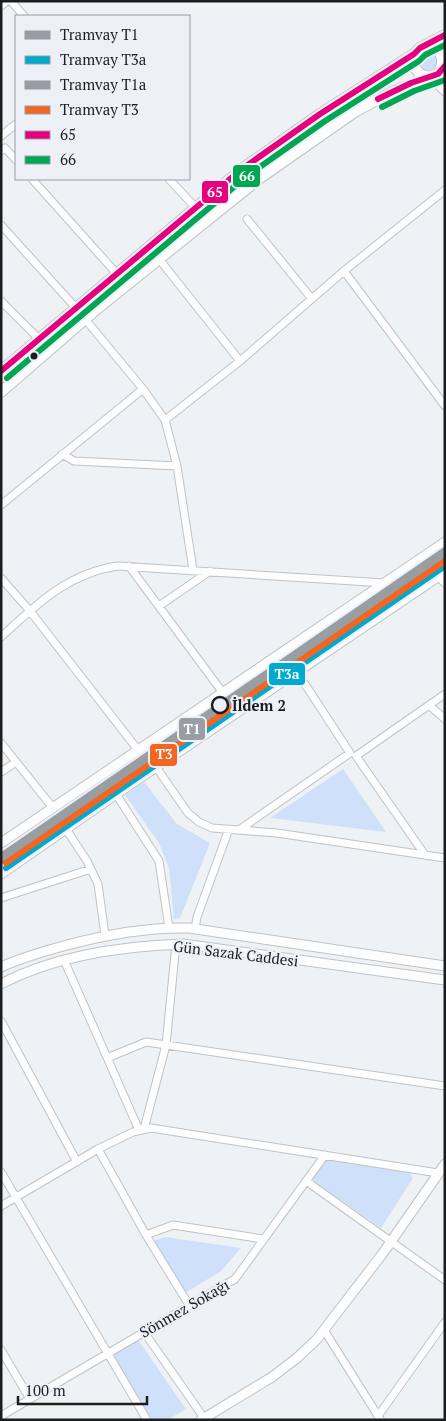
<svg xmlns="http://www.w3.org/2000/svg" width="446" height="1421" viewBox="0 0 446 1421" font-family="'PT Serif',serif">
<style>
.green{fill:#cee0fa}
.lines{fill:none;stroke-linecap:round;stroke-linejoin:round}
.minor-casing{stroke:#c0c2c4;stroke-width:9}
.tertiary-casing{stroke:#c0c2c4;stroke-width:11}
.secondary-casing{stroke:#c0c2c4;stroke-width:12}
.minor{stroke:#fdfdfe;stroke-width:7}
.tertiary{stroke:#fdfdfe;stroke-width:9}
.secondary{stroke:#fdfdfe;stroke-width:10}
.bus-1-casing{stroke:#edf1f7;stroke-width:10}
.bus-2-casing{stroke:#edf1f7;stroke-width:10}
.bus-1{stroke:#e5007d;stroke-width:6}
.bus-2{stroke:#00a651;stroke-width:6}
.tram-1-casing{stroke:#edf1f7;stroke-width:10}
.tram-2-casing{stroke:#edf1f7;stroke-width:10}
.tram-3-casing{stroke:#edf1f7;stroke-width:10}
.tram-4-casing{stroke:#edf1f7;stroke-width:10}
.tram-1{stroke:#999ea2;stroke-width:6}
.tram-2{stroke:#00a9ce;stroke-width:6}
.tram-3{stroke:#999ea2;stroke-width:6}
.tram-4{stroke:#f26522;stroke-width:6}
.bus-dot{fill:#1c1d1f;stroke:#edf1f7;stroke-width:2}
.stop-dot{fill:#edf1f7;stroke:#1c1d1f;stroke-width:2.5}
.labels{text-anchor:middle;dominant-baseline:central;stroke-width:4.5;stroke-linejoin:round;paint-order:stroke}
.stop-label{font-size:15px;font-weight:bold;fill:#1c1d1f;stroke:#edf1f7;text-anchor:start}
.street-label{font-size:15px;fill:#1c1d1f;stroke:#edf1f7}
.line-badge{stroke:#edf1f7;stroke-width:2}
.badge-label{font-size:14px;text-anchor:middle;font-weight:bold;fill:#fff}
</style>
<rect width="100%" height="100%" fill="#eff2f5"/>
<!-- green -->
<path class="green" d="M419 61a10 10 0 1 1 20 0a10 10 0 1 1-20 0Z
M343 769 386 832 270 818Z
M144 782 177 824 210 843 180 918 174 919 169 868 159 843 125 795Z
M325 1159 410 1173 413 1178 381 1228 311 1179Z
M165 1237 241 1248 221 1271 185 1293 151 1242Z
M136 1337 186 1409 167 1420H150L109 1352Z"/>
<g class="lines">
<!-- minor casing -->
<g class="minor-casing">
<path id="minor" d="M11 1 24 16
M1 6 7 1
M1 136 16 124
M1 151 5 148 16 160
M32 179 117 274
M169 179 196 208
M247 219 312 299
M1 225 76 308
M159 259 240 361
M344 271 445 406
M1 301 39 339
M85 319 143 389 165 420 240 361 344 271 445 190
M165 420 177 466 193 570
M62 454 74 461 177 466
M1 505 143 389
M129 566 223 693
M438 577 445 583
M1 578 30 611 138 750
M159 606 210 571
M1 637C37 604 68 573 118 566L385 583
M429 705 445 719
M1 743 53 808
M156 767 188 813 199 822 212 828 277 833 445 858
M1 772 16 762
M116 794 159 861 169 928
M66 829 87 861 98 884 105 935
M239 830 350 753 297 672
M425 855 356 756 445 694
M1 898 91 869
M195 929 197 917 229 829
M64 960 139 1130
M1 1021 77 1162
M107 1058 146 1042 445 1086
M144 1129 166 1045 176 944
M98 1149 146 1235 189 1305
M1 1172 147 1420
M306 1181 445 1280
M1 1206 98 1149 133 1132 151 1128 438 1173
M146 1235 173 1225 263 1239
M324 1330 380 1419
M144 1332 204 1418
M1 1350 30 1399
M1 1416 235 1279 325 1155
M378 1416 445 1322"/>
</g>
<!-- tertiary casing -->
<g class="tertiary-casing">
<path id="tertiary" d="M430 76 445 91
M1 843 445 542
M1 874 116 794 445 572
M1 967C23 957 45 951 67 945 108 934 147 927 189 928L445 966
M1 984C54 956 123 946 183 944L445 980
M201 1420 272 1377 297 1358 317 1339 383 1253 445 1164"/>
</g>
<!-- secondary casing -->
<g class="secondary-casing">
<path id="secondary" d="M429 77 420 74 415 68 414 54 420 48 445 35
M1 371 242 169 320 114 414 54
M1 392 98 308 260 178 356 111 394 91 438 74C446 62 442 43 424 46"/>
</g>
<!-- minor -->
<use href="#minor" class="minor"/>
<!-- tertiary -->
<use href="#tertiary" class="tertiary"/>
<!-- secondary -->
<use href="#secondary" class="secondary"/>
<!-- bus-1 casing -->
<g class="bus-1-casing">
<path id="bus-1" d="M378 99 411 83 438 74 445 66
M1 371 242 169 320 114 414 54 420 48 445 35"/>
</g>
<!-- bus-2 casing -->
<g class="bus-2-casing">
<path id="bus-2" d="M382 107 414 91 445 80
M7 378 247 176 325 121 419 61 425 55 445 45"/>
</g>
<!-- bus-1 -->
<use href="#bus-1" class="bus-1"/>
<!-- bus-2 -->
<use href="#bus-2" class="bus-2"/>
<!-- tram-1 casing -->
<g class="tram-1-casing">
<path id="tram-1" d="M1 861 445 555"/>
</g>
<!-- tram-2 casing -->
<g class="tram-2-casing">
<path id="tram-2" d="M6 868 445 566"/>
</g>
<!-- tram-3 casing -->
<g class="tram-3-casing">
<path id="tram-3" d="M1 856 445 550"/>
</g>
<!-- tram-4 casing -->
<g class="tram-4-casing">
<path id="tram-4" d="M6 863 445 561"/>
</g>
<!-- tram-1 -->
<use href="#tram-1" class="tram-1"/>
<!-- tram-2 -->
<use href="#tram-2" class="tram-2"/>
<!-- tram-3 -->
<use href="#tram-3" class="tram-3"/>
<!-- tram-4 -->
<use href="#tram-4" class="tram-4"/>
</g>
<!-- markers -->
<circle class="bus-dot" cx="34" cy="356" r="4.5"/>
<circle class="stop-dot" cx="220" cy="705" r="8"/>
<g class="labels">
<!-- stop labels -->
<g class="stop-label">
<text x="232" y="705">İldem 2</text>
</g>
<!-- street labels -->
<g class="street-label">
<text transform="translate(236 953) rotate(7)">Gün Sazak Caddesi</text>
<text transform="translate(184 1308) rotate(-30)">Sönmez Sokağı</text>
</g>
</g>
<g class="line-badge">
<rect x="232" y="164" width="29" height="24" rx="5" fill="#00a651"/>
<rect x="201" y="180" width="28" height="24" rx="5" fill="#e5007d"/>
<rect x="268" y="662" width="38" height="24" rx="5" fill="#00a9ce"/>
<rect x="178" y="717" width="28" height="24" rx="5" fill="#999ea2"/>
<rect x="149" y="743" width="29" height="24" rx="5" fill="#f26522"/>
</g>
<g class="badge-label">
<text x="247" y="181">66</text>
<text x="215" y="197">65</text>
<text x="287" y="679">T3a</text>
<text x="192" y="734">T1</text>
<text x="164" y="759">T3</text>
</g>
<!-- border -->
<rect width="446" height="1421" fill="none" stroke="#1c1d1f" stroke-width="5"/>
<!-- legend -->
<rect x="15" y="15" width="175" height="165" fill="#edf1f7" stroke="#999ca1"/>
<rect x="25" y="31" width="25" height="8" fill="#999ea2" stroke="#999ca1"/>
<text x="60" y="40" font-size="15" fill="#1c1d1f">Tramvay T1</text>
<rect x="25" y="56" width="25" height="8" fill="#00a9ce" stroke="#999ca1"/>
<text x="60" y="65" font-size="15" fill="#1c1d1f">Tramvay T3a</text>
<rect x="25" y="81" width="25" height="8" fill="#999ea2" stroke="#999ca1"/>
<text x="60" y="90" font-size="15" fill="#1c1d1f">Tramvay T1a</text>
<rect x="25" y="106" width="25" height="8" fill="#f26522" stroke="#999ca1"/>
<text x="60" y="115" font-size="15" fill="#1c1d1f">Tramvay T3</text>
<rect x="25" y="131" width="25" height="8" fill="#e5007d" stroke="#999ca1"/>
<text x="60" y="140" font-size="15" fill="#1c1d1f">65</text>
<rect x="25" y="156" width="25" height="8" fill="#00a651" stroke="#999ca1"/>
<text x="60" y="165" font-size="15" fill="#1c1d1f">66</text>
<!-- scale -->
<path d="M18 1396v8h129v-8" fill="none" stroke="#1c1d1f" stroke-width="2.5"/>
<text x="25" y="1396" font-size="15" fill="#1c1d1f" stroke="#edf1f7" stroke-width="4" paint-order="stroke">100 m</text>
</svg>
